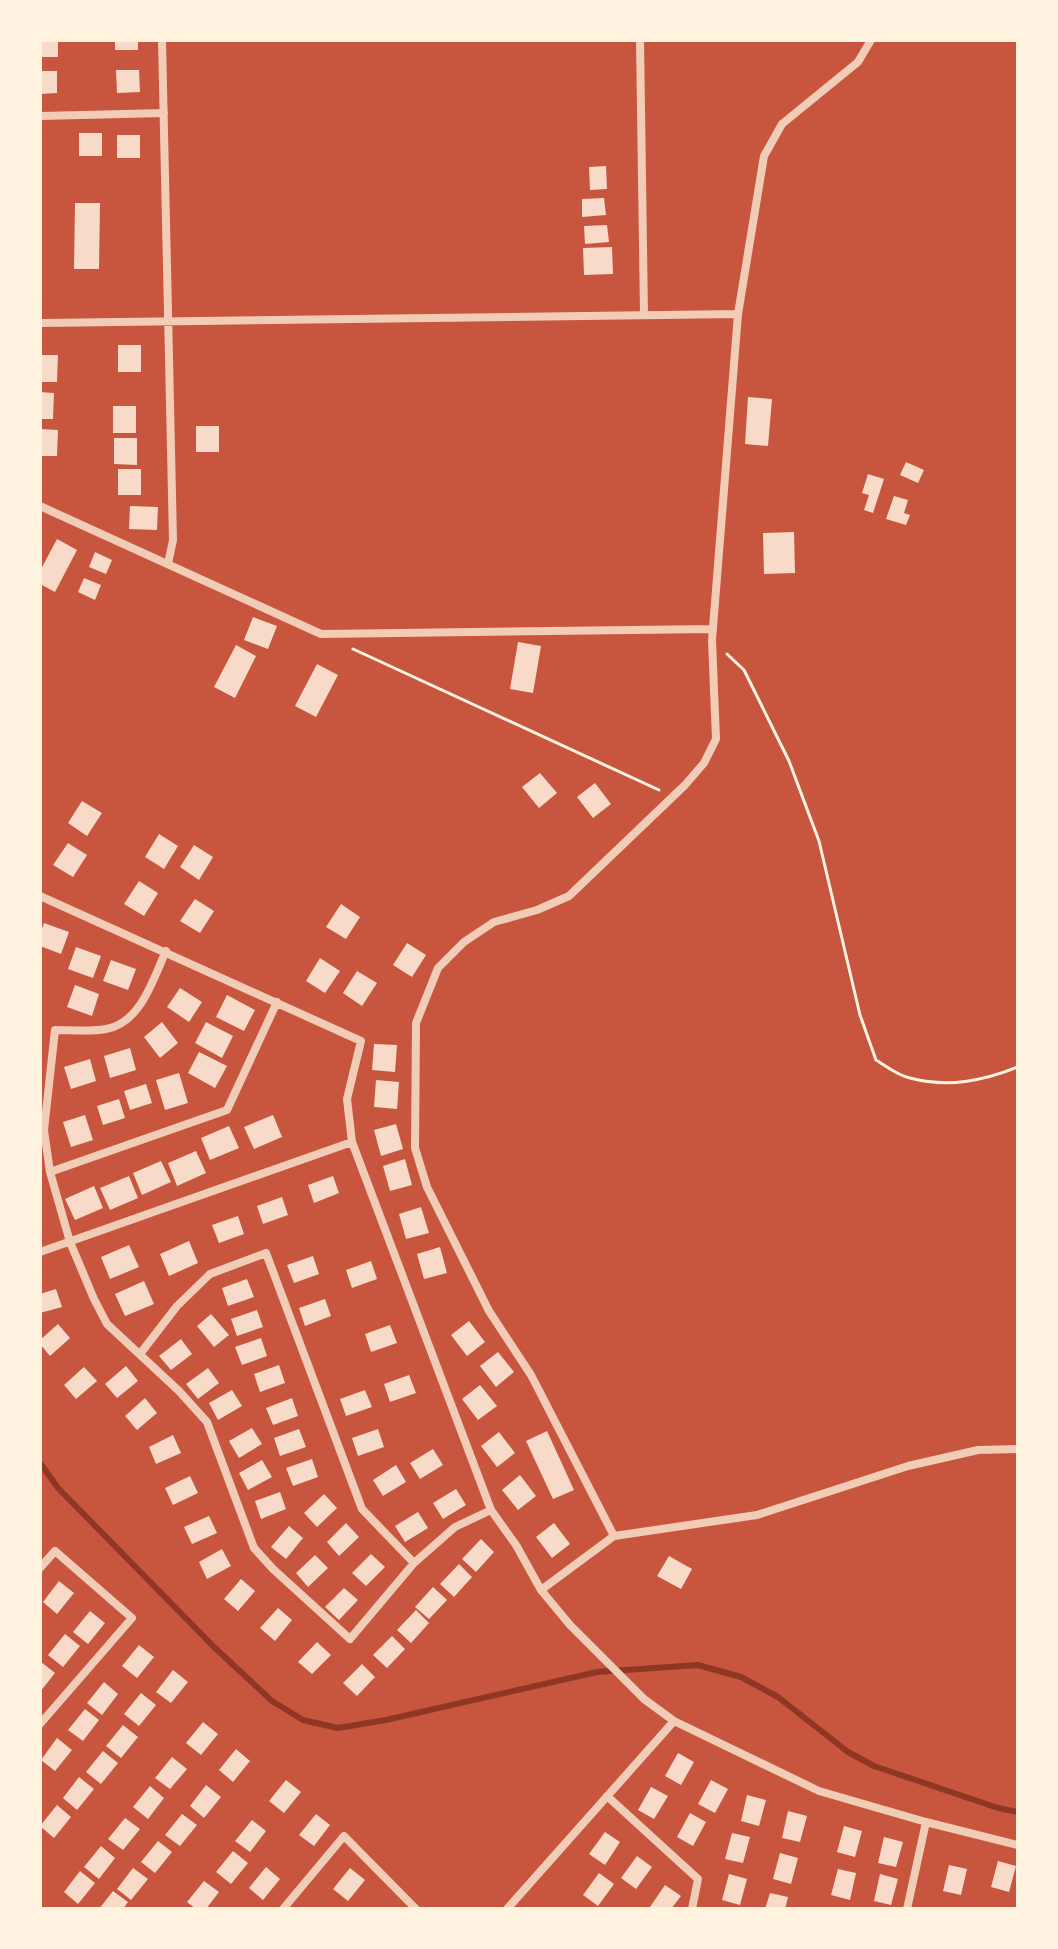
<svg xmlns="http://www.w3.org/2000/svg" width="1058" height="1949" viewBox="0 0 1058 1949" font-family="Barlow,sans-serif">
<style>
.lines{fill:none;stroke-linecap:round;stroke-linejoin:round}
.stream{stroke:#8f3625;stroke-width:6}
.building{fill:#f7dbc8}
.path{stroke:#fff3e0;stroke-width:3}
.minor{stroke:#f1ccb7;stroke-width:8}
</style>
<rect width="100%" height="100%" fill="#c8553d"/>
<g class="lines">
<!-- stream -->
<path class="stream" d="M40 1463 58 1488 214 1647 272 1701 303 1720 338 1728 386 1720 597 1672 698 1665 741 1677 778 1697 848 1752 874 1766 998 1808 1018 1812"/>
</g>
<!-- building -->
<path class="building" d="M40 40H58V57H40Z
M115 40H138V50H115Z
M116 70H139L140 92 117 93Z
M40 71H57V93L40 94Z
M79 133H102V156H79Z
M117 135H140V158H117Z
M606 166 607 189 590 190 589 167Z
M604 198 606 215 582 217V199Z
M75 203H100L99 269H74Z
M607 225 609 242 585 244 584 226Z
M612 247 613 274 584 275 583 248Z
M118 345H141V372H118Z
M40 355H58L57 382H40Z
M40 392 54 393 53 419H40Z
M748 397 772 399 768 446 745 444Z
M113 406H136V433H113Z
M196 426H219V452H196Z
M40 429 58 430 57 456H40Z
M114 438H137V465L114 464Z
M906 462 924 470 918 483 900 475Z
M118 469H141V495H118Z
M868 474 884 479 873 513 864 510 869 495 862 493Z
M894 496 908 500 904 513 910 515 906 525 886 519Z
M130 506 158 507 157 530 129 529Z
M794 532 795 573 764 574 763 533Z
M57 539 77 550 55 592 40 584V571Z
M95 552 112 560 106 574 89 567Z
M84 578 101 585 95 600 78 592Z
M253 617 277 626 268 649 244 640Z
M518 642 541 646 533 693 510 689Z
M236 645 256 656 235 698 214 687Z
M317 664 338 675 316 717 295 706Z
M540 773 557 793 539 808 522 787Z
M595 783 611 804 593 818 577 797Z
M82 801 102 813 87 836 68 823Z
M159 834 178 846 164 869 145 857Z
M68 843 87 855 73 877 53 865Z
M194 845 213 857 199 880 180 867Z
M139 881 158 893 144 916 124 904Z
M195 899 214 911 200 933 180 921Z
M341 904 360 917 346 939 326 927Z
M44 923 69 932 61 954 40 946V934Z
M407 943 426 955 412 977 393 965Z
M76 947 101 956 93 978 68 969Z
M320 958 340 971 325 993 306 981Z
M111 960 136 969 128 990 103 981Z
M357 971 377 983 362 1006 343 993Z
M75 985 99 994 92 1016 67 1007Z
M180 988 202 1002 189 1022 167 1007Z
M227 995 255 1010 244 1031 216 1017Z
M162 1022 178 1043 160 1058 144 1037Z
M206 1022 233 1036 222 1058 195 1043Z
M374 1044 397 1045 395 1072 372 1070Z
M130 1048 136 1070 110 1078 104 1056Z
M199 1052 227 1066 215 1088 188 1073Z
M90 1059 96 1081 71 1089 64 1067Z
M179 1073 188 1103 165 1110 156 1080Z
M376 1080 399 1082 397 1109 374 1107Z
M146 1084 152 1103 130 1110 124 1091Z
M119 1099 125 1118 103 1125 97 1106Z
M85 1115 93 1140 71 1147 63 1122Z
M273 1115 282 1137 254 1149 244 1127Z
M396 1124 403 1149 381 1156 374 1130Z
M229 1126 239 1148 210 1160 201 1138Z
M196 1151 206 1173 177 1186 168 1163Z
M405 1159 412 1185 390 1191 383 1166Z
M161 1161 171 1182 142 1195 133 1173Z
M129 1176 138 1198 110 1210 100 1188Z
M333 1176 339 1193 314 1203 308 1185Z
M94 1186 103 1208 75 1220 65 1199Z
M282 1197 288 1215 263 1224 257 1206Z
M421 1207 429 1233 406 1239 399 1214Z
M238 1216 244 1234 219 1243 212 1225Z
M189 1241 198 1263 169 1276 160 1254Z
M129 1245 139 1267 110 1279 101 1257Z
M440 1247 447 1273 424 1279 417 1254Z
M313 1256 319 1274 294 1283 287 1265Z
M371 1261 377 1279 352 1288 346 1270Z
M247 1279 254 1297 228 1306 222 1288Z
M144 1281 154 1304 125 1316 115 1294Z
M56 1289 62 1307 40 1313V1294Z
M325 1299 331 1316 305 1326 299 1308Z
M257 1310 263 1327 237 1336 231 1319Z
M211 1314 229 1335 214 1347 197 1326Z
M469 1321 485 1342 467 1356 451 1335Z
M58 1324 70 1338 50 1356 40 1344V1340Z
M390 1325 397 1343 371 1352 365 1334Z
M261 1338 267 1356 242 1365 235 1347Z
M181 1339 192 1354 171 1370 159 1356Z
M498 1352 514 1372 496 1387 480 1366Z
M279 1365 285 1383 260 1392 254 1374Z
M126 1366 138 1381 117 1398 105 1384Z
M84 1367 97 1381 76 1399 64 1385Z
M208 1368 219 1383 198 1399 186 1384Z
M409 1375 416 1393 390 1402 384 1384Z
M480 1385 497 1406 478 1420 462 1399Z
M232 1390 242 1406 218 1420 209 1403Z
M365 1390 372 1407 346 1416 340 1399Z
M145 1398 157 1413 137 1430 125 1416Z
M292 1398 298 1416 273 1425 266 1408Z
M252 1428 262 1444 239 1458 229 1441Z
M299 1429 306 1447 280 1456 274 1438Z
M378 1429 384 1447 358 1456 352 1438Z
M547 1431 574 1490 553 1499 526 1441Z
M499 1432 515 1453 497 1467 481 1446Z
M173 1435 181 1453 156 1464 149 1447Z
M433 1449 443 1465 420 1479 410 1463Z
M312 1459 318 1477 293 1486 286 1468Z
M262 1460 272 1477 248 1490 239 1473Z
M396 1465 406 1482 383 1496 373 1480Z
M520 1475 536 1496 518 1510 502 1490Z
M190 1476 198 1493 173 1505 165 1488Z
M456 1489 466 1505 443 1519 433 1503Z
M280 1492 286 1509 261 1519 255 1501Z
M324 1494 337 1508 317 1527 304 1513Z
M418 1512 428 1528 405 1542 395 1526Z
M209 1516 217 1533 192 1544 184 1527Z
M346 1523 359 1537 339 1556 327 1542Z
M554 1523 570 1544 552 1558 536 1537Z
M289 1526 303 1538 286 1559 271 1547Z
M481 1539 494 1552 476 1572 462 1559Z
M222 1549 231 1566 207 1579 199 1562Z
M371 1554 385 1567 366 1586 352 1573Z
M315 1555 328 1568 308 1587 296 1573Z
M669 1556 692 1569 681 1589 657 1576Z
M459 1564 472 1577 454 1597 440 1584Z
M241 1579 255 1591 238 1611 224 1599Z
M59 1581 74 1593 57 1614 43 1602Z
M433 1587 447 1600 429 1619 415 1607Z
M344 1588 358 1600 339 1620 325 1607Z
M278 1608 292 1620 275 1641 260 1628Z
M416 1610 429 1623 411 1643 397 1630Z
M90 1611 105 1623 88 1644 73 1632Z
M65 1634 80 1646 63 1667 48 1655Z
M392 1636 405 1649 387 1668 373 1655Z
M317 1642 331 1655 312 1674 298 1662Z
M139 1645 154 1657 137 1678 122 1666Z
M40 1661 55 1673 40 1692Z
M362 1664 375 1677 357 1696 343 1683Z
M173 1670 188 1682 171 1703 156 1692Z
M104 1682 118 1694 102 1715 87 1703Z
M141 1693 156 1705 139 1726 124 1714Z
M85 1709 99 1720 83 1741 68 1730Z
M203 1722 218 1734 201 1755 186 1743Z
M123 1725 138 1737 121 1758 106 1746Z
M57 1738 72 1750 55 1771 41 1760Z
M236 1749 250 1761 233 1782 219 1770Z
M103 1751 118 1763 101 1784 86 1772Z
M678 1753 694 1762 681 1785 665 1776Z
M172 1757 187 1769 170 1789 155 1778Z
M79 1777 94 1789 77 1810 63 1798Z
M286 1780 301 1792 284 1813 269 1801Z
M711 1780 728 1789 715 1813 698 1804Z
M206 1785 221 1797 204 1818 190 1806Z
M150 1786 164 1798 148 1819 133 1807Z
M651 1787 668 1796 654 1819 638 1810Z
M747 1795 766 1800 759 1826 741 1821Z
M57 1805 71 1817 54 1838 40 1826Z
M788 1811 807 1816 800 1842 782 1838Z
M690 1813 706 1822 693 1846 677 1837Z
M182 1814 197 1825 180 1846 165 1835Z
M316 1814 330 1825 314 1846 299 1835Z
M125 1818 140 1829 123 1850 108 1839Z
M252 1820 266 1831 250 1852 235 1841Z
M844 1826 862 1831 855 1857 837 1852Z
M605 1832 620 1842 605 1865 589 1854Z
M732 1833 750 1837 743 1863 725 1859Z
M884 1837 903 1842 896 1867 878 1863Z
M158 1841 172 1852 155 1873 141 1862Z
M101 1846 115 1858 99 1879 84 1867Z
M233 1851 248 1863 231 1884 216 1872Z
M780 1853 798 1858 791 1884 773 1879Z
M637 1856 652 1867 636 1889 621 1878Z
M998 1861 1016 1866 1009 1892 991 1887Z
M949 1865 967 1869 961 1895 943 1891Z
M266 1867 280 1879 263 1900 249 1888Z
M133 1868 148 1879 131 1900 117 1889Z
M350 1868 365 1880 348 1901 333 1889Z
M838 1869 856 1873 850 1900 831 1895Z
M80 1871 95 1883 78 1904 64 1892Z
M599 1873 614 1884 598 1906 583 1895Z
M729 1874 747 1879 740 1905 722 1900Z
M880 1874 898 1879 891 1905 874 1901Z
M204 1881 219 1892 206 1909H196L187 1902Z
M665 1885 681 1896 671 1909H653L650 1907Z
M113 1891 128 1902 123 1909H99Z
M770 1893 788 1897 785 1909H765Z"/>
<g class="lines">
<!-- path -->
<path class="path" d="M353 649 659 790
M727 654 744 670 789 761 819 841 860 1015 876 1060C886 1066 898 1076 910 1078 948 1088 983 1081 1018 1067"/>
<!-- minor -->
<path class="minor" d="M162 40 173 540 168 564
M640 40 644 315
M40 116 164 113
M40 323 738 314
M40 506 321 634 713 629
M40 896 361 1041 347 1099 352 1142 491 1510 516 1545 541 1590 570 1625 644 1699 674 1721 819 1791 926 1822 1018 1845
M166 951C153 979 141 1023 106 1029 90 1032 71 1030 55 1030L44 1130 50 1172 70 1242 94 1299 107 1324 179 1391 207 1422 254 1548 273 1569 350 1639 414 1563 455 1527 491 1510
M50 1172 227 1110 277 1002
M40 1252 352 1142
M140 1354 177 1306 210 1274 266 1253 362 1509 414 1563
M614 1536 531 1375 489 1311 427 1187 415 1148 416 1023 438 968 464 942 494 922 537 910 569 896 685 785 704 763 716 739 712 640 738 314 764 156 782 124 858 62 871 40
M40 1568 55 1551 132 1618 40 1724
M541 1590 614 1536 757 1515 908 1466 978 1450 1018 1449
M607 1796 698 1879 692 1909
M283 1909 344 1836 416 1909
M507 1909 674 1721
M907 1909 926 1822"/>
</g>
<!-- border -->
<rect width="1058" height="1949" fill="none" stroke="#fff3e0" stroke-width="84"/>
</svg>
